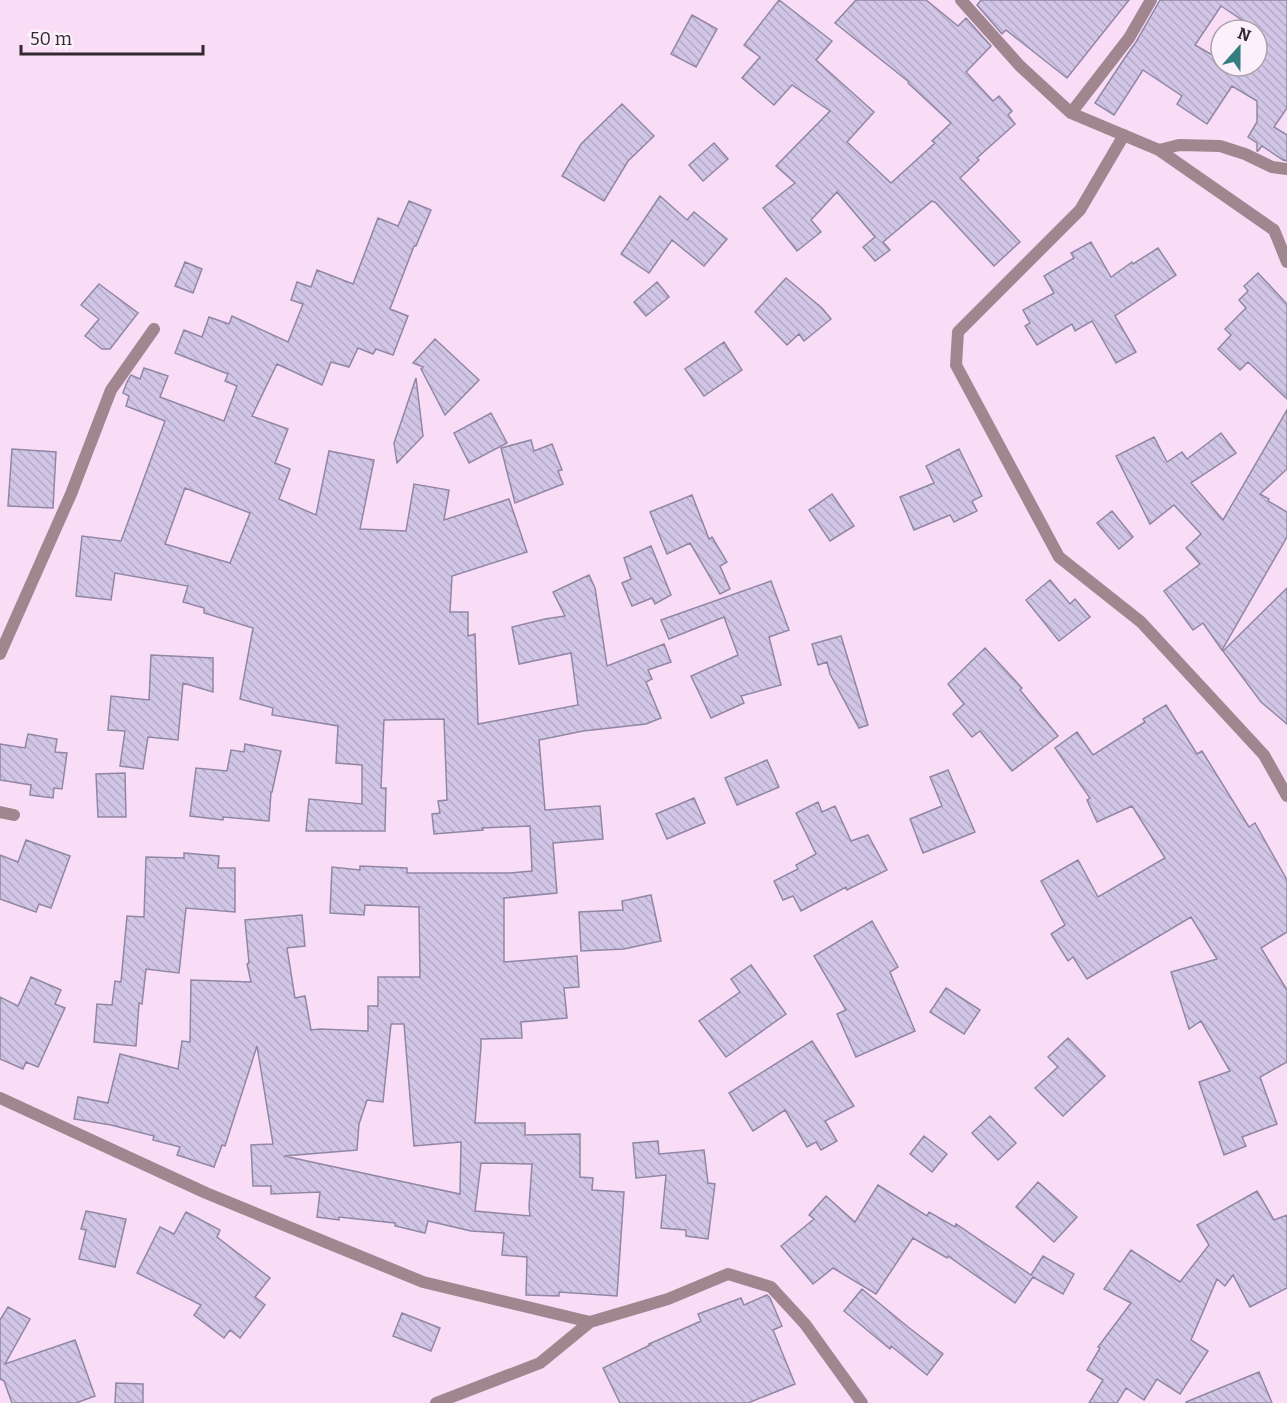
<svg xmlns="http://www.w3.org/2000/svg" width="1287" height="1403" viewBox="0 0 1287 1403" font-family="Bitter,serif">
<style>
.building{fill:url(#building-back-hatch);stroke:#9186a4;stroke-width:1.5;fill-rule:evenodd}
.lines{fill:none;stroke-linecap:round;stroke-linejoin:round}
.street{stroke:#a18690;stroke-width:12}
</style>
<defs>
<pattern id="building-back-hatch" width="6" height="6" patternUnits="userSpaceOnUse" patternTransform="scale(1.5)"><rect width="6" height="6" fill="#d2c6e7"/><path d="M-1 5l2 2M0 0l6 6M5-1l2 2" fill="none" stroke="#b5aac7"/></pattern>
</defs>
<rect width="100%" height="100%" fill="#f9ddf7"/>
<!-- building -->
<path class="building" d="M779 0 832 41 816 60 874 112 847 142 891 183 935 143 932 141 951 123 908 83 909 82 835 23 856 0H926L958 26 966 18 991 46 966 72 993 101 999 96 1012 111 1008 115 1015 124 977 158 979 160 960 178 1020 242 994 266 935 202H934L932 201 883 242 890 250 875 261 863 247 875 237 837 192 811 220 821 232 797 251 763 208 795 183 776 166 830 111 792 85 774 105 742 78 760 57 744 45Z
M981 0H1129L1067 78 1006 30 1002 34 977 5Z
M1160 0H1287V108L1274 127 1287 135V161L1283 160 1262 146 1258 151H1257V143L1248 137 1257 122V101L1232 86 1207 124 1177 104 1182 96 1143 70 1114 115 1095 103 1124 59 1136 42ZM1221 6 1257 30V66H1221V60L1195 45Z
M692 15 717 29 696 67 671 54Z
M622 104 654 136 628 161 604 201 562 176 581 144Z
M714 143 728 159 703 181 689 165Z
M660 196 687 220 694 212 727 239 704 266 672 240 649 273 621 254Z
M409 201 431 210 416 246H414L390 309 408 316 393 355 376 349 373 354 358 348 349 367 331 362 322 385 277 364 252 416 288 429 275 463 290 469 279 499 316 515 329 451 374 460 360 529 406 531 414 484 449 490 444 520 509 499 527 552 452 576 450 612H468V636L475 634 478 724 578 705 571 653 519 664 512 627 545 619 565 616 553 592 589 575 595 588 607 666 664 644 671 662 648 670 652 679 646 682 661 718 646 724 583 731 539 740 545 810 600 806 603 839 553 843 557 893 504 898V962L577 956 579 987 564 988 567 1018 521 1022 522 1038 481 1039V1046L475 1123H525V1135L580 1134V1177L593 1178 592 1190 624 1192 617 1296 559 1292V1296L526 1295 527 1257 502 1255 504 1233 471 1231 428 1221 425 1233 395 1226V1223L339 1217V1220L317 1217 320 1192 271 1194V1186H253L251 1145 273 1144 257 1046 225 1146 222 1145 214 1167 177 1155 180 1147 153 1140 154 1136 111 1125 74 1119 78 1097 108 1103 120 1054 178 1069 182 1041 190 1042 191 980 251 982 247 964 249 963 245 920 302 915 305 946 287 948 295 998 305 996 311 1030 320 1029 368 1031V1006H378V977H420L419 907 365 905 364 915 330 913 332 867 360 870V866L407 868V873H510L532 871 530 826 482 828 483 830 434 834 432 814 440 813 438 801 447 800 444 719 384 720 381 788H386L385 831H306L309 799 362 804V765L336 763 338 726 272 715 273 708 240 699 253 628 204 613V608L183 602 188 586 115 573 111 600 76 596 82 536 121 541 165 421 126 406 129 396 123 393 127 382 131 375 140 379 144 368 168 376 160 397 224 421 237 386 225 381 228 374 175 353 184 330 202 337 209 317 229 324 232 316 288 342 303 304 291 300 297 282 311 287 317 270 353 284 378 218 398 226ZM185 488 250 513 230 563 165 544ZM391 1024H404L414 1146 461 1142 460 1194 284 1156 357 1150 359 1124 367 1100 383 1102ZM481 1163 532 1164 529 1207 530 1216 475 1211Z
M1091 242 1111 277 1132 262 1133 264 1158 248 1176 275 1115 316 1136 352 1116 363 1092 321 1075 331 1072 324 1037 345 1025 326 1030 323 1023 310 1054 293 1044 276 1074 258 1071 253Z
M185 262 202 269 193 293 175 286Z
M1258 273 1287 304V399L1248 362 1240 370 1218 349 1231 335 1225 329 1246 308 1239 300 1248 291 1244 286Z
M786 278 822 308 831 319 804 341 799 334 787 345 755 312Z
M657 282 669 297 646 316 634 302Z
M99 284 138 313 110 349H102L85 336 99 319 81 305Z
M435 339 479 380 445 415 421 369 423 367 413 363Z
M724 342 742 370 704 396 685 369Z
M416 378 423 436 397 463 394 443Z
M1287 410V469L1260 494 1269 499 1268 501 1287 512V537L1222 650 1203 623 1193 630 1164 591 1200 564 1186 548 1201 534 1174 505 1150 524 1116 456 1154 437 1167 462 1182 452 1187 459 1221 433 1236 453 1191 483 1223 520Z
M491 413 507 443 469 463 454 433Z
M531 440 534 451 552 444 562 470 558 471 563 484 515 503 501 448Z
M12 449 56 452 53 508 8 506Z
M959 449 982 496 972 501 977 511 954 522 950 515 914 530 900 497 934 483 926 466Z
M832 494 854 526 830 541 809 510Z
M692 495 709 539 712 537 727 562 720 566 730 589 720 594 690 543 667 554 650 512Z
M1112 511 1133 537 1119 549 1097 523Z
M651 546 671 595 655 604 652 598 632 606 622 583 631 579 624 558Z
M1050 580 1070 604 1075 599 1090 617 1059 641 1026 600Z
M771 581 789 630 769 637 781 685 741 696 744 703 711 718 691 676 738 655 724 617 669 639 661 620Z
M1287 588V724L1261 702 1223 651Z
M841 636 868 725 859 728 830 674 827 662 818 665 812 644Z
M985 648 1022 688 1020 690 1058 736 1012 771 980 731 972 737 953 714 964 704 948 684Z
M151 655 213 658V692L183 683 178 740 148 737 143 769 120 766 125 731 108 730 111 696 149 700Z
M1166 705 1197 754 1202 751 1249 827 1255 823 1287 880V932L1261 948 1287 990V1062L1260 1077 1277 1124 1242 1137 1246 1146 1224 1155 1199 1082 1230 1071 1201 1021 1189 1029 1171 972 1217 959 1191 917 1087 979 1073 957 1068 961 1051 934 1065 925 1041 881 1078 860 1098 897 1165 858 1132 806 1097 822 1087 800 1090 798 1055 748 1077 732 1093 755 1145 722 1143 719Z
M28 734 57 739 55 752 67 753 62 789 54 788 53 798 30 795 31 785 0 780V744L25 748Z
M245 744 281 751 272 792H271L269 821 223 817V820L190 816 196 768 227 771 231 750 244 752Z
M767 760 779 787 737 805 725 778Z
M948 770 975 832 923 853 910 819 942 806 930 777Z
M125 773 126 817H98L96 774Z
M694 798 705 823 667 839 656 814Z
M818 802 822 812 835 806 851 841 868 835 887 870 847 890 846 887 801 911 793 896 783 900 774 881 798 869 796 865 816 854 796 813Z
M26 840 70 856 51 908 39 904 36 912 0 899V855L18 862Z
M184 853 219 856 218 868H235V912L186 908 179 973 146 969 142 1004 139 1003 136 1046 94 1042 97 1004 112 1005 115 981 121 982 127 916 144 917 146 857 184 858Z
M651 895 661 941 624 949 581 951 579 912 623 910 622 901Z
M872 921 898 967 890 972 915 1031 856 1057 837 1014 846 1010 814 956Z
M751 965 786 1014 726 1057 699 1021 740 992 731 979Z
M31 977 61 990 55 1004 65 1008 38 1067 26 1062 23 1069 0 1059V997L18 1006Z
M946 988 980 1010 964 1034 930 1012Z
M1068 1038 1105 1076 1063 1116 1035 1088 1058 1067 1048 1057Z
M812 1041 854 1106 825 1121 837 1141 821 1150 816 1142 807 1147 785 1110 753 1131 729 1093Z
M990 1116 1016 1143 998 1160 972 1133Z
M924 1136 947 1154 932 1172 910 1154Z
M658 1141 659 1154 704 1150 708 1183 715 1184 708 1239 686 1236V1230L661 1228 666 1175 636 1178 633 1143Z
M1038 1182 1077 1217 1054 1242 1016 1207Z
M878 1185 927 1216 929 1212 955 1227 956 1224 1031 1275 1043 1256 1074 1274 1063 1294 1033 1277 1015 1303 948 1256 947 1258 913 1238 876 1294 833 1268 813 1284 781 1246 814 1219 809 1215 826 1196 855 1222Z
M1257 1191 1274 1220 1287 1215V1288L1250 1307 1233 1275 1225 1286 1217 1279 1191 1340 1208 1351 1180 1394 1157 1379 1144 1400 1126 1388 1117 1403H1089L1103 1380 1087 1370 1100 1348 1098 1347 1131 1303 1104 1289 1131 1250 1180 1282 1209 1245 1197 1225Z
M86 1211 126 1219 115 1267 79 1259 86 1230 81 1229Z
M186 1212 220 1230 217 1237 270 1278 255 1297 265 1305 240 1338 230 1330 224 1338 194 1315 201 1305 137 1273 160 1227 174 1234Z
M862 1289 908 1327 943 1354 927 1375 891 1346 890 1349 844 1311Z
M767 1295 770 1298 782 1326 773 1330 795 1384 748 1403H620L603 1368 650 1345 649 1344 701 1321 698 1314 741 1298 744 1305Z
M8 1307 30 1319 5 1364 75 1340 95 1396 76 1403H12L4 1381 0 1379V1320Z
M402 1313 440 1328 431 1351 393 1336Z
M1259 1372 1272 1403H1186V1402Z
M116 1383 143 1384V1403H115Z"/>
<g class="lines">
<!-- street -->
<path class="street" d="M961 0 1020 66 1071 113 1159 150 1274 230 1287 262
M1071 113 1129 38 1151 0
M1124 135 1080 210 958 332 956 365 1059 557 1141 622 1264 755 1287 796
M1159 150 1179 145 1220 146 1245 154 1272 167 1287 169
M0 654 71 494 111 390 154 329
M0 812 14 815
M0 1098 206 1193 423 1282 590 1322 668 1299 728 1274 771 1287 805 1324 862 1403
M436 1403 540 1363 590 1322"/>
</g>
<!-- north arrow -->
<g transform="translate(1239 48) rotate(21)"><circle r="28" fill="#fcf0fb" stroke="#aba0aa" stroke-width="1.5"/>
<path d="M0-4.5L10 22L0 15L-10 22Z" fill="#357e7f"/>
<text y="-9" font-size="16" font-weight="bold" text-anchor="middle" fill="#322831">N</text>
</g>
<!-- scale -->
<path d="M21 45v9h182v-9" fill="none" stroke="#322831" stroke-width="3"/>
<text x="30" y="45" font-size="18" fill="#322831" stroke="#fcf0fb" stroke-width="4.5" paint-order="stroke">50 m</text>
</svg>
